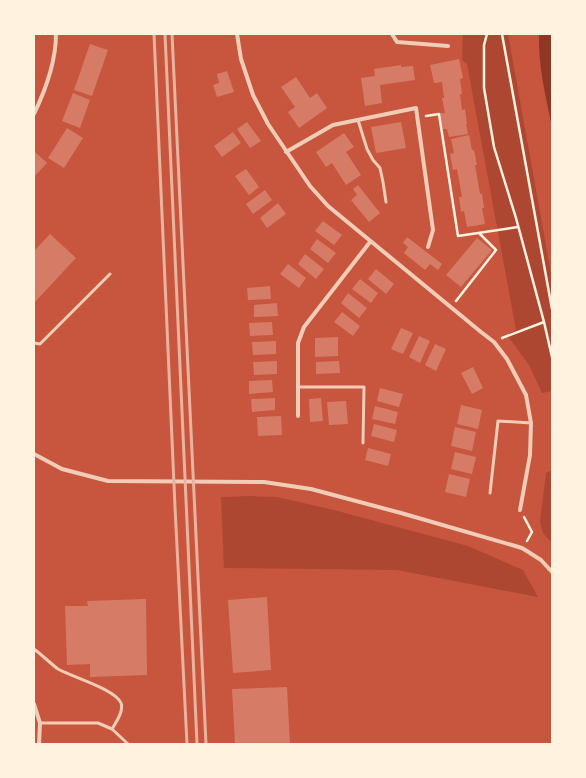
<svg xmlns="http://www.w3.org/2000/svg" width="586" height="778" viewBox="0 0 586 778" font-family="'Fira Sans',sans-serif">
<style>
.green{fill:#ae4732}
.water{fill:#8f3625}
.building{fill:#d67c66}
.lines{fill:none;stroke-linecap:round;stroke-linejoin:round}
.path{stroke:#fff3e0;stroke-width:2.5}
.service{stroke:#f1ccb7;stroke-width:3}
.minor{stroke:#f1ccb7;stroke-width:4}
.rail{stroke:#e9b49f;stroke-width:3}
</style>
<rect width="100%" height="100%" fill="#c8553d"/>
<!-- green -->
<path class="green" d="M463 34H508L552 279V391L542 393 529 365 507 335 516 330 467 64 462 60Z
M552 470V543L543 533 540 522 546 473Z
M249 496 277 497 334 510 468 546 523 570 538 597 397 570 224 568 221 497Z"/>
<!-- water -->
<path class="water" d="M539 34H552V128C546 97 538 66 539 34Z"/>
<!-- building -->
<path class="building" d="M90 44 108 50 92 96 74 90Z
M459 59 463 78 460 79 462 94H460L462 110 465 109 467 124H466L468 134 449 137 447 129H443L440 113H445L442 98H444L442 82 434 83 430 65Z
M401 65V67L413 66 415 80 380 85 382 103 365 106 361 78 375 76 374 69Z
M227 71 234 92 217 97 213 85 219 83 217 74Z
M296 77 310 98 317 93 327 108 299 128 288 112 295 107 281 87Z
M73 93 90 100 80 128 62 121Z
M247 122 261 141 250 148 237 129Z
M401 122 406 148 376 153 371 127Z
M67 128 83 138 64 168 48 158Z
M233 132 241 143 222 157 214 146Z
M344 133 354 147 346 152 361 175 346 185 332 163 326 167 316 152Z
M469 135 472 150H474L477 165H475L480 194 482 193 484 208H482L485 224 467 227 464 211 461 212 459 197H462L457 169 453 170 450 154 454 153 451 139Z
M34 151 47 163 34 177Z
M246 169 259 187 249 195 235 176Z
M358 185 380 213 369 222 351 200 357 195 353 189Z
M265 190 272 200 253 214 246 204Z
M278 203 286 214 267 228 260 218Z
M323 221 342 235 334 245 315 231Z
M50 234 76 258 34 303V251Z
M407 237 442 264 438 270 430 264 425 270 404 253 408 247 403 243Z
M477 238 492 250 461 287 446 275Z
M317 239 336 253 328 263 310 249Z
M305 254 324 269 316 279 298 264Z
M288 264 306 278 299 288 280 274Z
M376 269 394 284 386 294 368 279Z
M360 279 378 293 371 303 352 289Z
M270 286 271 299 248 300 247 288Z
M348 293 367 308 359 318 341 303Z
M277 303 278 316 254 317V305Z
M342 312 360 326 353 336 334 322Z
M272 322 273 335 250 336 249 323Z
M401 328 413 333 403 354 391 349Z
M419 336 430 341 420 363 409 357Z
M338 337V356L315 357V338Z
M276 341V354L253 355 252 342Z
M435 344 446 349 436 371 425 365Z
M277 361V374L254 375 253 362Z
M339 361 340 373 316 374V362Z
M473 367 483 388 472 394 461 373Z
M272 380 273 392 249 394V381Z
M380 388 403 394 399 407 377 401Z
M275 398V410L252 412 251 399Z
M321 398 323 421 310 422 309 399Z
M346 401 348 424 329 425 327 402Z
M461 405 482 410 478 429 457 424Z
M375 406 398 412 395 424 372 419Z
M281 416 282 435 258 436 257 417Z
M374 424 397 430 394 442 371 436Z
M455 427 476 432 472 451 451 446Z
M368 448 391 454 388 466 365 460Z
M455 452 476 457 472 474 451 469Z
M449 474 470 479 466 497 445 492Z
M267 597 271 670 233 673 228 600Z
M146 599 147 675 90 677V664L67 665 65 606H88L87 601Z
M287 687 290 744H235L232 689Z"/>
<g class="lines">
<!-- path -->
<path class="path" d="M487 34 484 45V88L494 147 516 218 544 322 552 357
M502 34 552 309
M426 116 439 114 458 236 518 227
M456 301 496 250 479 233
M502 338 544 322
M524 517 532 532 527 541"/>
<!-- service -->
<path class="service" d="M358 120 367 149 373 160 380 168 383 182 386 202
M34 343 40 344 110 274
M298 387H364L363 443
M490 493 498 421 531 423
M34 649C42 655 50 663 58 669 72 677 115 689 121 703 124 711 116 722 112 729
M40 723H98L112 729 128 744"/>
<!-- minor -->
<path class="minor" d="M237 34 241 59 253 95 268 124 310 186 328 206 481 332 494 342 507 359 526 395 531 423 530 455 520 510
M392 34 397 42 448 46
M34 114C46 89 56 62 56 34
M286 152 333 125 416 108 433 230 428 247
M298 416V343L304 327 370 242
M34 454 62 469 108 481 264 482 311 489 401 513 522 548 541 560 552 572
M34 704 40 723 39 744"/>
<!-- rail -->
<path class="rail" d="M154 34 175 507 187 744
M165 34 197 744
M172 34 206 744"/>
</g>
<!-- border -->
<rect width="586" height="778" fill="none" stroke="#fff3e0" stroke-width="70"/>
</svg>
